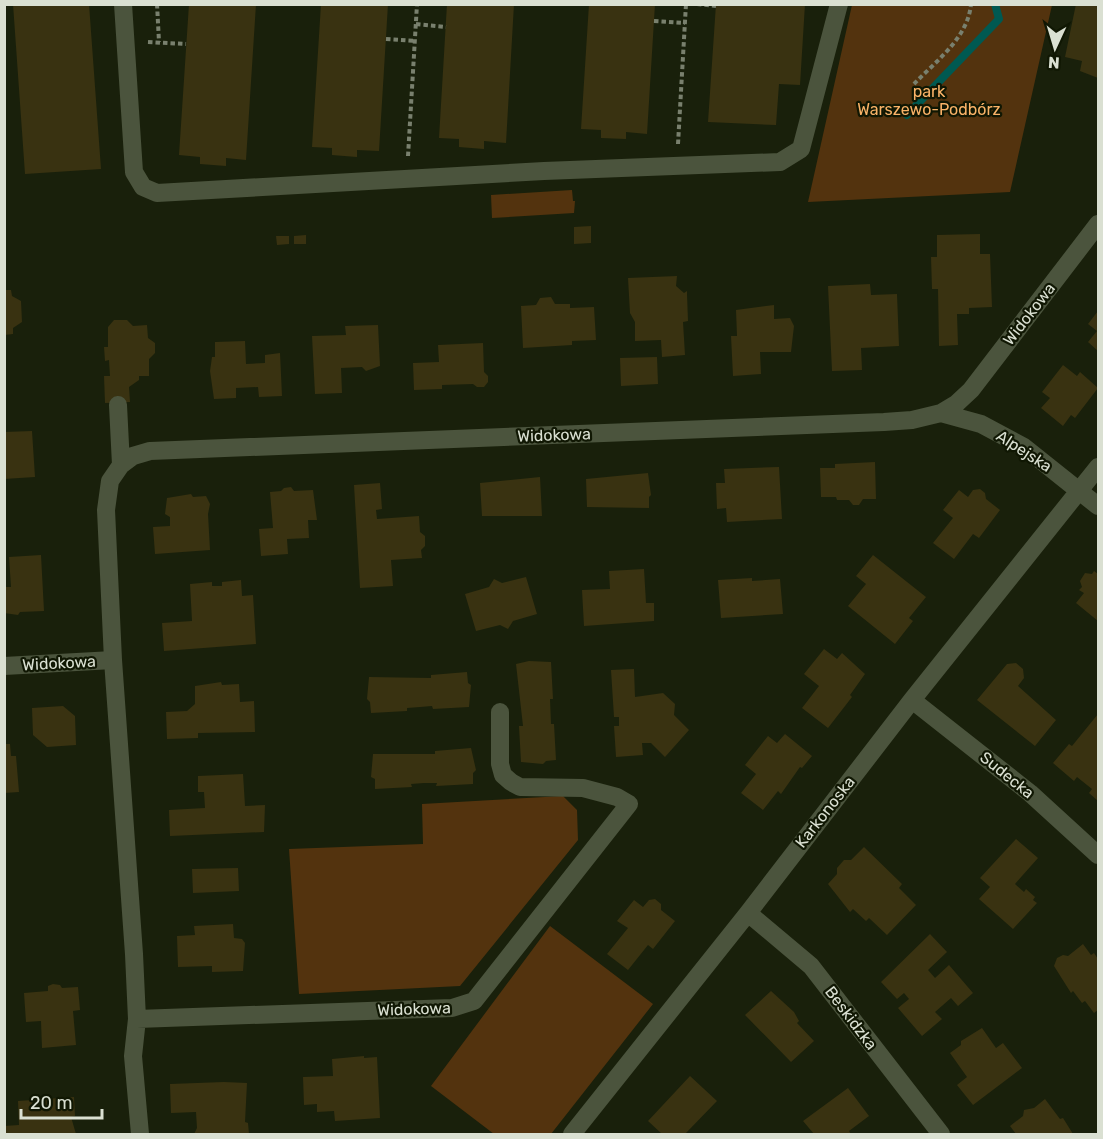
<svg xmlns="http://www.w3.org/2000/svg" width="1103" height="1139" viewBox="0 0 1103 1139" font-family="Rubik,sans-serif">
<style>
.green{fill:#53330e}
.lines{fill:none;stroke-linecap:round;stroke-linejoin:round}
.stream{stroke:#005951;stroke-width:8}
.building{fill:#393211}
.path{stroke:#79806e;stroke-width:4;stroke-dasharray:4.5 3;stroke-linecap:butt}
.minor{stroke:#4b543d;stroke-width:18}
.labels{text-anchor:middle;dominant-baseline:central;stroke-width:4.5;stroke-linejoin:round;paint-order:stroke}
.park-label{font-size:16px;fill:#fab368;stroke:#101703}
.street-label{font-size:16px;fill:#dae0d2;stroke:#101703}
</style>
<rect width="100%" height="100%" fill="#19200b"/>
<!-- green -->
<path class="green" d="M852 5H1052L1010 192 808 202Z
M572 190 573 201H575L574 213 492 218 491 195Z
M563 796 577 810 578 840 460 986 299 994 289 849 423 844 422 804Z
M550 926 653 1004 551 1134H494L431 1086Z"/>
<g class="lines">
<!-- stream -->
<path class="stream" d="M907 115 999 19 995 4"/>
</g>
<!-- building -->
<path class="building" d="M13 4H89L101 169 25 174Z
M189 4H256L246 160 226 158V166L200 164V157L179 155Z
M321 4H388L379 151 357 150V157L332 155V148L312 147Z
M447 4H514L506 143 484 141V149L459 147V139L439 138Z
M589 4H655L647 134 626 132V139L601 138V130L581 129Z
M716 4H805L800 85 779 84 776 125 708 122Z
M1076 4H1098V78L1080 71 1082 61 1065 57Z
M591 226V243L574 244V227Z
M980 234V254H990L992 307 969 308V314H957L958 345 939 346 938 289H932L931 257H937V235Z
M306 235V244H294V236Z
M276 236H289V244L277 245Z
M677 276 676 286 684 293 687 291V294L688 321 683 322 685 355 662 357 661 340 635 341V322L630 313 628 278Z
M870 284 871 295 897 294 899 346 861 348 862 370 832 371 828 286Z
M4 290H11L12 296 21 301 22 322 13 328V334L4 335Z
M551 297 555 304H570V308L594 307 596 340 572 341V345L523 348 521 306 536 305 540 298Z
M774 305V319L790 318 794 326 791 352H760L761 374 733 376 731 336H737L736 310Z
M1098 311V351L1088 342 1097 331 1088 324Z
M114 320H127L133 326 147 325 148 338 155 343V353L149 359V376H139V380L129 387 130 402 105 403 104 376H110L109 360 105 361 104 347H108V327Z
M378 325 380 366 366 371 362 367 341 368 342 393 315 394 312 336 346 335 345 326Z
M245 341 246 364 265 363V355L280 353 282 396 259 397 258 387 236 388V398L214 399 210 371 212 357H215V342Z
M483 343 484 372 488 376V382L484 387H477L473 384 442 385V389L414 390 413 363 439 362 438 345Z
M657 357 658 384 621 386 620 358Z
M1063 365 1077 376 1080 372 1098 388 1075 418 1071 415 1063 426 1041 408 1050 398 1042 392Z
M32 431 35 477 4 479V432Z
M875 462 876 499H863L859 505H853L849 500H837L836 497H821L820 468H835V464Z
M779 467 782 519 727 522 726 508 717 509 716 483H725L724 469Z
M648 473 651 495 649 497V508L587 507 586 479Z
M540 477 542 516H482L480 483Z
M380 483 382 509 376 510 377 519 419 516 420 532 425 536V546L421 550 422 558 391 560 393 586 360 588 354 485Z
M291 487 294 491 313 490 317 520H308L309 538 287 539 288 554 261 556 259 529 273 528 270 492 281 491 284 488Z
M980 489 985 493 986 499 1000 510 979 538 973 534 954 559 933 543 953 518 943 510 959 490 968 497 973 490Z
M191 494 193 497 206 496 210 504 208 514 210 550 155 554 153 527 170 526V517L165 514 167 498Z
M41 555 44 611 20 612 18 615 4 613V587H11L9 557Z
M873 555 926 597 909 618 913 621 895 644 848 606 866 584 856 576Z
M644 569 646 603H654V621L584 626 582 590 610 589 609 571Z
M1094 571 1098 574V621L1076 603 1084 593 1079 590 1082 587 1080 581 1085 573 1092 574Z
M526 577 537 614 513 621 508 629 500 625 476 631 465 594 489 587 494 579 502 583Z
M752 578V581L780 579 783 614 721 618 718 580Z
M241 580 242 596 253 595 256 644 164 651 162 623 192 621 190 584 212 582V586H222V582Z
M824 649 837 659 842 653 865 674 850 695 852 697 828 728 802 708 819 686 804 674Z
M529 661 551 662 553 699H550L551 724H554L556 760 546 761 543 764 521 762 519 726H523L516 664Z
M1016 663 1023 669 1024 678 1018 686 1056 720 1035 746 977 700 1007 664Z
M634 669 635 697 663 693 675 704 674 715 689 730 665 757 651 743H642L643 755 616 757 614 726H619V717H614L611 670Z
M467 672 468 683 471 685 469 707 433 709 432 706 420 707 407 708V711L371 713 370 702 367 699 369 677 431 678V675Z
M221 682 222 685 239 684 240 702 254 701 255 732 198 733V738L167 739 166 712 187 711 195 704V686Z
M63 706 75 716 76 745 47 747 33 735 32 708Z
M1098 714V801L1089 793 1092 789 1077 777 1074 781 1053 763 1069 744 1072 746Z
M785 734 812 756 802 768 800 767 781 794 778 791 763 810 741 793 756 774 745 765 768 736 777 743Z
M4 744H10L11 756H16L19 792 4 793Z
M471 748 476 770 473 773V784L436 786 437 783H424L411 784 412 787 375 789V779L371 777 373 754H435V751Z
M243 774 245 806 265 805 264 832 170 836 169 810 205 808 204 792H198V776Z
M1016 839 1038 858 1015 884 1024 892 1026 889 1035 897 1033 900 1037 903 1013 929 979 899 990 887 980 878Z
M864 847 902 884 899 888 916 905 887 935 869 918 866 921 853 909 850 912 828 884 837 874V868L844 860H851Z
M238 868 239 891 193 893 192 869Z
M655 899 661 904V910L675 921 653 949 648 945 628 970 607 954 628 928 617 921 634 900 643 907 649 900Z
M233 924 234 938 242 939 245 943 243 971 212 972V966L178 967 177 936 195 935 194 926Z
M930 934 947 952 928 970 935 978 949 965 973 993 958 1006 951 998 935 1012 942 1019 922 1036 898 1008 909 999 904 993 897 999 881 982Z
M1083 944 1091 955 1094 953 1098 959V1010L1094 1013 1085 1001 1082 1003 1073 991 1071 993 1054 966 1057 958 1063 955 1068 956Z
M53 984 60 985 62 988 78 987 80 1010 73 1011 76 1045 42 1048 41 1021 26 1022 24 993 48 991V986Z
M771 991 794 1012 799 1021 797 1023 814 1041 791 1062 745 1015Z
M982 1028 996 1048 1003 1043 1022 1068 973 1105 957 1085 967 1077 950 1053 961 1045V1041Z
M364 1056V1058L377 1057 380 1118 335 1121 334 1111 317 1112V1104L304 1105 303 1077 333 1076 332 1059Z
M690 1076 717 1101 685 1134H662L648 1121Z
M224 1082 247 1083 245 1122 248 1123 249 1134H194L197 1128 196 1112 171 1113 170 1084Z
M848 1088 869 1116 849 1131 851 1134H814L803 1121Z
M74 1097 75 1116 71 1117 76 1134H4V1126L19 1125 18 1101Z
M1045 1099 1060 1119 1063 1118 1073 1134H1016L1010 1126 1023 1116 1024 1110 1034 1108Z"/>
<g class="lines">
<!-- path -->
<path class="path" d="M157 4 159 42
M697 4 716 6
M654 21 685 23
M416 24 446 27
M386 39 415 41
M148 42 186 44
M914 84C936 61 968 38 971 4
M678 144 686 4
M408 156 417 4"/>
<!-- minor -->
<path class="minor" d="M123 4 134 172 143 187 157 193 544 171 780 162 801 149 839 4
M118 405 121 465
M941 413 981 424 1024 447 1098 506
M4 666 113 660
M912 700 1030 793 1098 855
M748 913 811 966 941 1134
M137 1019 452 1008 474 1001 629 804 617 797 583 788 520 787 511 782 503 775 500 764V712
M140 1134 133 1056 137 1019 134 954 113 660 106 510 110 481 121 465 133 456 150 451 884 422 912 420 941 413 956 404 971 390 1098 224
M572 1134 748 913 912 700 1098 467"/>
</g>
<g class="labels">
<!-- park labels -->
<g class="park-label">
<text x="929" y="91">park<tspan x="929" dy="18">Warszewo-Podbórz</tspan></text>
</g>
<!-- street labels -->
<g class="street-label">
<text transform="translate(1029 314) rotate(-52)">Widokowa</text>
<text transform="translate(554 435) rotate(-2)">Widokowa</text>
<text transform="translate(1024 451) rotate(33)">Alpejska</text>
<text transform="translate(59 663) rotate(-3)">Widokowa</text>
<text transform="translate(1007 775) rotate(39)">Sudecka</text>
<text transform="translate(825 812) rotate(-52)">Karkonoska</text>
<text transform="translate(414 1009) rotate(-2)">Widokowa</text>
<text transform="translate(851 1018) rotate(53)">Beskidzka</text>
</g>
</g>
<!-- border -->
<rect width="1103" height="1139" fill="none" stroke="#dae0d2" stroke-width="12"/>
<!-- north arrow -->
<g transform="translate(1055 48) rotate(184)" stroke="#101703" stroke-width="4.5" paint-order="stroke">
<path d="M0-4.5L10 22L0 15L-10 22Z" fill="#dae0d2"/>
<text y="-9" font-size="16" font-weight="bold" text-anchor="middle" fill="#dae0d2">N</text>
</g>
<!-- scale -->
<path d="M21 1109v9h81v-9" fill="none" stroke="#dae0d2" stroke-width="3"/>
<text x="30" y="1109" font-size="18" fill="#dae0d2" stroke="#101703" stroke-width="4.5" paint-order="stroke">20 m</text>
</svg>
